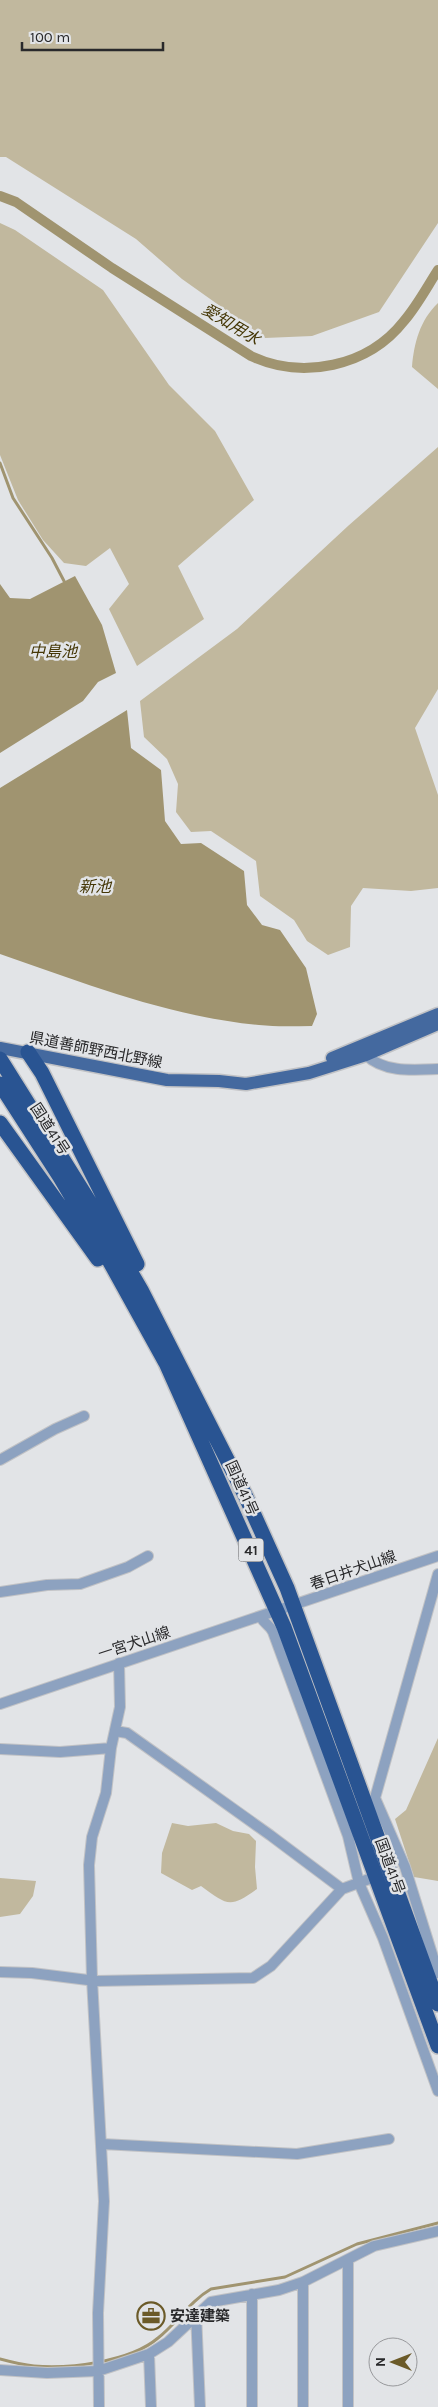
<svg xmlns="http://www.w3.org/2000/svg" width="438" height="2407" viewBox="0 0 438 2407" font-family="Karla,'Noto Sans JP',sans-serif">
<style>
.green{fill:#c1b89e}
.water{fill:#a09470}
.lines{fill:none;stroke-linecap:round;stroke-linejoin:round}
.stream{stroke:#a09470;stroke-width:3}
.canal{stroke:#a09470;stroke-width:10}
.minor-casing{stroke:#c1c2c5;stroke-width:12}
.major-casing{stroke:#c1c2c5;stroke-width:15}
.highway-casing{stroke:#c1c2c5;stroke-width:18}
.minor{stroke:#8da2c0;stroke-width:10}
.major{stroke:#44699f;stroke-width:12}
.highway{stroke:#295492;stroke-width:15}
.labels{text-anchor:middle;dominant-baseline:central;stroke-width:5;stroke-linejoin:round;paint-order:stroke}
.shield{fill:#e2e4e7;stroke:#606163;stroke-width:1}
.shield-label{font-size:14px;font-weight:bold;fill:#29292b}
.street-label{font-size:15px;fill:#29292b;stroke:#e2e4e7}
.poi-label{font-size:15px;font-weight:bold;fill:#29292b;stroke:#e2e4e7;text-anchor:start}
.water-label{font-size:16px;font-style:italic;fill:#453706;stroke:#e2e4e7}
</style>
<rect width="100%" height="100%" fill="#e2e4e7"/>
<!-- green -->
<path class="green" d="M0 0H438V223L379 312 312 336 265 338 182 279 136 239 6 157H0Z
M0 223 15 230 103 290 169 385 215 431 254 500 178 566 204 619 137 666 109 609 129 584 110 548 86 566 64 563 43 540 18 500 0 455Z
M438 303V389L412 367C414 343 420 320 438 303Z
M438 447V689L415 728 438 795V888L411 891 363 888 351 906 350 947 328 955 307 941 294 920 260 896 256 861 211 831 191 832 176 812 178 784 167 759 144 737 140 701 237 629 348 526Z
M438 1738V1881L414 1877 395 1819 406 1810Z
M172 1823 188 1826 216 1823 233 1831 249 1834 256 1841 255 1867 257 1889C230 1908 228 1906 201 1886L192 1890 161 1873 162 1853Z
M0 1878 36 1881 33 1896 20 1914 0 1917Z"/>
<!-- water -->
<path class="water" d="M75 576 102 625 116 673 98 682 83 701 0 753V584L10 598 30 599Z
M127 710 131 748 161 770 165 821 181 844 201 843 244 871 247 905 262 925 280 930 306 968 317 1014 312 1026C295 1026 277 1027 259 1025 170 1017 84 983 0 954V788Z"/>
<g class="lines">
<!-- stream -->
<path class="stream" d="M0 463 13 498 52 558 64 581
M0 2359C11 2362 23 2365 34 2366 69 2369 130 2362 158 2338 177 2323 190 2301 211 2289L285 2277 357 2244 438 2223"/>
<!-- canal -->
<path class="canal" d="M0 196 16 202 112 268 251 356C302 380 368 367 404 321 417 306 427 287 438 270"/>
<!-- minor casing -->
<g class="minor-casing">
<path id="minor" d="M366 1055C384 1073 414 1070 438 1069
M0 1460 55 1429 84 1416
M438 1574 375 1798 405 1867 438 1973
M0 1592 47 1585 80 1584 128 1567 148 1556
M261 1617C264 1624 270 1625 273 1632L348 1836 359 1883 383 1938 438 2091
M0 1704 438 1556
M115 1731 127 1733 270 1835 342 1889
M0 1749 60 1752 111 1748
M0 1972 32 1973 96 1981 253 1978 271 1966 342 1889 369 1879
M102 2144 297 2154 389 2139
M348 2260V2407
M303 2282V2407
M196 2313 200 2407
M149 2354 151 2407
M0 2370 47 2373 98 2371 149 2354 168 2342 211 2302 279 2290 303 2282 374 2246 438 2231
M99 2407 98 2313 104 2201 92 1979 89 1865 92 1837 106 1793 111 1748 120 1707 119 1663
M252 2407V2294"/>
</g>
<!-- major casing -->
<g class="major-casing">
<path id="major" d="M0 1048 167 1080 219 1081 246 1084 309 1073 366 1055 438 1024
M332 1058 438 1014"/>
</g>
<!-- highway casing -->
<g class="highway-casing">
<path id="highway" d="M28 1052 42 1073 137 1264
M0 1059 97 1214 141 1290 245 1495 287 1588 438 2004
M0 1084 60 1177 109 1260 166 1363 284 1627 438 2046
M0 1123 98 1259"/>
</g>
<!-- minor -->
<use href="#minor" class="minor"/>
<!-- major -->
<use href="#major" class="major"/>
<!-- highway -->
<use href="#highway" class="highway"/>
</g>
<!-- icons -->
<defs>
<g id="office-ring" transform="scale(1.4375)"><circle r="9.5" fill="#e2e4e7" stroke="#6b5a28" stroke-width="1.5"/><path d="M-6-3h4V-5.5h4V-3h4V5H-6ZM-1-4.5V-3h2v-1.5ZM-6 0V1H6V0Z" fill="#6b5a28"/></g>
</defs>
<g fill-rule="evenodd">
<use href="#office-ring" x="151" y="2316"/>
</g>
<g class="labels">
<!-- shield labels -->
<rect class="shield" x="238.5" y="1538.5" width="25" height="23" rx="4"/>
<g class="shield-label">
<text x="251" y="1550">41</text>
</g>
<!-- street labels -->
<g class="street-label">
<text transform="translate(96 1050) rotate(11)">県道善師野西北野線</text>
<text transform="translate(50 1129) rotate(57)">国道41号</text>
<text transform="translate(242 1488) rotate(66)">国道41号</text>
<text transform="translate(353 1570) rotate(-19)">春日井犬山線</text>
<text transform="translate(134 1643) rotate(-18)">一宮犬山線</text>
<text transform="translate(390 1866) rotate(70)">国道41号</text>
</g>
<!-- poi labels -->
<g class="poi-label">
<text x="170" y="2316">安達建築</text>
</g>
<!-- water labels -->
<g class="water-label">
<text transform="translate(231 324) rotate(31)">愛知用水</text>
<text x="53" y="651">中島池</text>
<text x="95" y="886">新池</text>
</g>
</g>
<!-- north arrow -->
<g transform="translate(393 2362) rotate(270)"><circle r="24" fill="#e2e4e7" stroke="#98999c"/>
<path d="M0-4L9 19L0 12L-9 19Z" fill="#6b5a28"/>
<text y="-8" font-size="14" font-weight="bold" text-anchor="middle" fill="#29292b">N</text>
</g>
<!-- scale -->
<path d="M22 42v8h141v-8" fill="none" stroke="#29292b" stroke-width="2.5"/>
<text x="30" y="42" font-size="15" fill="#29292b" stroke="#e2e4e7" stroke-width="4" paint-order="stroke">100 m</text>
</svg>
